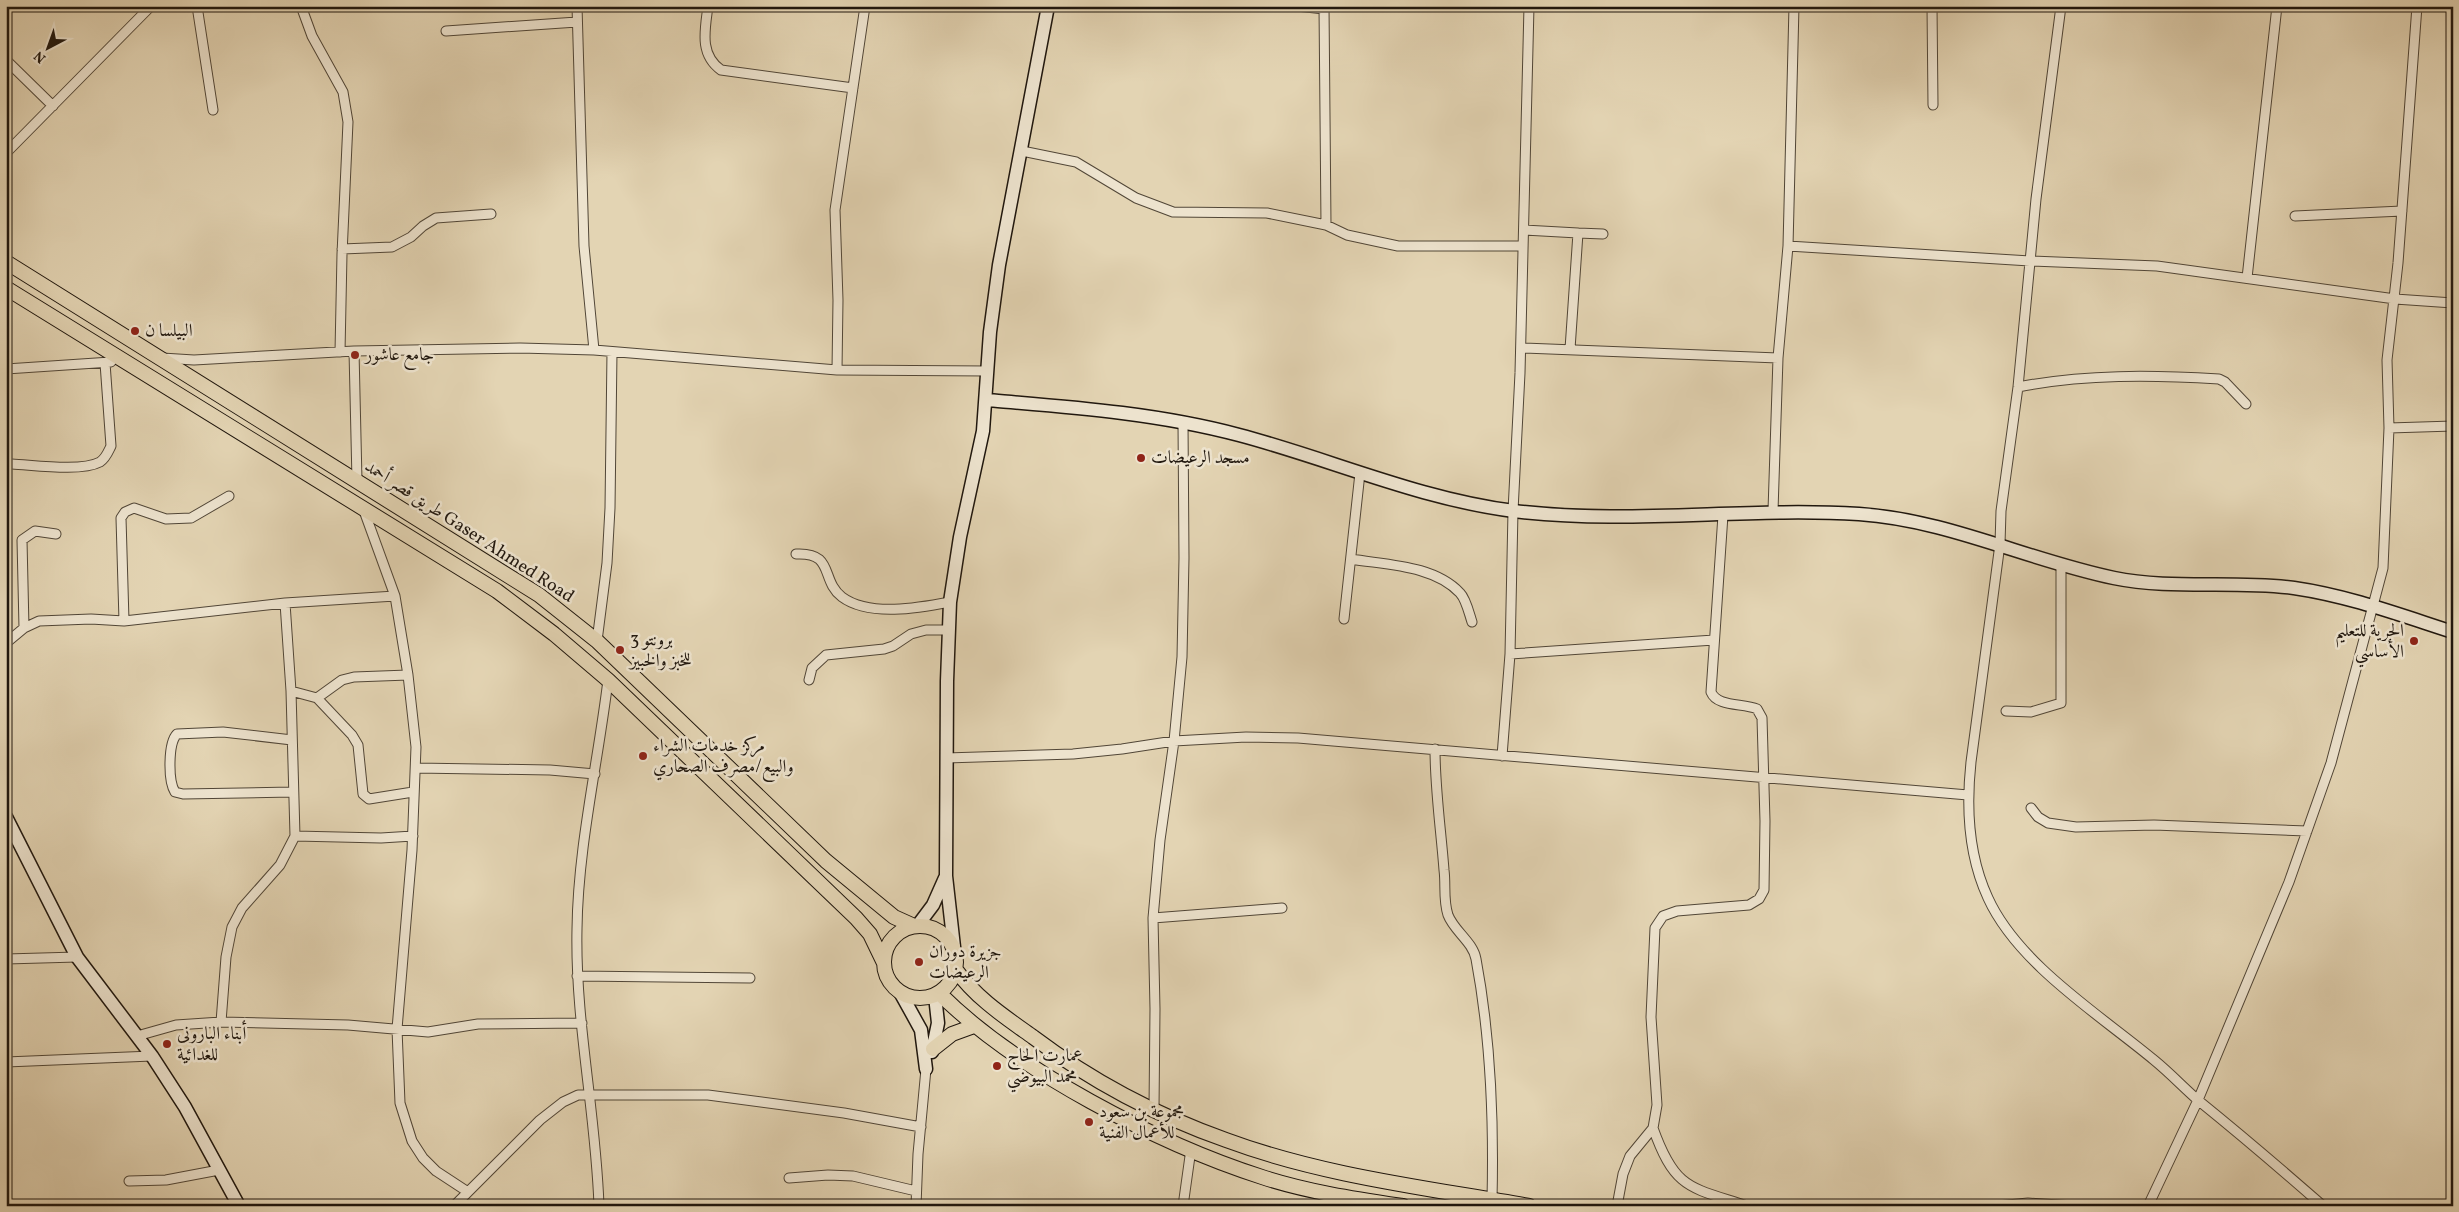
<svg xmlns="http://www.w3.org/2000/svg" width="2459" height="1212" viewBox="0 0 2459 1212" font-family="Vollkorn,Amiri,serif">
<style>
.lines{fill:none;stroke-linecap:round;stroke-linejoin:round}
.street-casing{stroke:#514637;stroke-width:11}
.secondary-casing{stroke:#20170e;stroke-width:15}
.primary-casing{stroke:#20170e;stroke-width:16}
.street{stroke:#ede3ce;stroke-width:9}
.secondary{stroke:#ede3ce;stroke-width:12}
.primary{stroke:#e3d4b3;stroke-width:14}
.poi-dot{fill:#8f2418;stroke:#ede3ce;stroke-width:2}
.labels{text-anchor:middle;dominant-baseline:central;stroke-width:5;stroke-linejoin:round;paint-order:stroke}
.poi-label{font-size:18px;fill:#20170e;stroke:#ede3ce;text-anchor:start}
.street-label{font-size:18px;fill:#20170e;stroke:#ede3ce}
</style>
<rect width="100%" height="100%" fill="#e3d4b3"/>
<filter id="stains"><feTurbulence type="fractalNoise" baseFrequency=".004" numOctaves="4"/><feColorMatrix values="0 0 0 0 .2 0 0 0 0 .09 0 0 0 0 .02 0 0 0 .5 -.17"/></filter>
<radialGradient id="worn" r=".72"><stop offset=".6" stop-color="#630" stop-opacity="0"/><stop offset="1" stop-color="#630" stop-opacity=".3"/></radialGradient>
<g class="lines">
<!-- street casing -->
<g class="street-casing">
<path id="street" d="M197 6 213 110
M301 6 312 36 343 92 348 122 342 254 340 352
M577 6 584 246 594 350
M708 6C705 30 699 54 721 70L853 88
M1297 6 1324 9
M1324 6 1326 225
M1932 6 1933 105
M2061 6 2036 199 2018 387 2001 511 2000 544 1971 762C1966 808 1968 855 1988 898 2018 964 2100 1015 2154 1060 2170 1073 2184 1088 2199 1101 2241 1135 2282 1170 2323 1206
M446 31 577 22
M6 60 53 106
M1022 151 1076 162 1136 198 1173 212 1267 213 1326 225 1347 235 1398 246H1523
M6 153 151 6
M2295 216 2402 211
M1524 230 1578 233 1570 349
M1578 233 1603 234
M1788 246 2030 261 2157 266 2395 299 2453 303
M342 249 392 247 411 237 423 226 436 218 491 214
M2247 278 2277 6
M1521 348 1778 358
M354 351 357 481
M162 358 194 360 354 351 520 348 594 350 837 370 988 371
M6 369 111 362
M837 370 838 300 835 210 865 6
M2018 387C2085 374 2152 375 2219 379L2225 382 2246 404
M2389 428 2453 426
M12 464C34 465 81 472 100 462 106 458 108 452 111 446L105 363
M363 508 395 596 408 675 416 747 412 850 397 1029 400 1103 412 1141 423 1158 436 1171 468 1192
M1773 511 1778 358 1788 246 1794 6
M796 554C835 552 820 580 842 597 869 617 919 608 950 602
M1351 559C1386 565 1434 565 1460 593 1466 599 1469 613 1472 622
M1344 619 1360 473
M124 621 121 518 125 512 134 508 166 519 191 518 229 496
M24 628 22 540 35 531 56 534
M597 641 607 563 610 508 612 352
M6 643 24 628 39 621 91 619 124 621 285 603 395 596
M1510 654 1714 640
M809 680 812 668 826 655 884 649 893 646 911 634 926 630H949
M291 691 317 698 352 735 358 745 363 794 369 799 413 792
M317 698 342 680 354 677 408 675
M2006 711 2031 712 2061 703V565
M292 740 223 732 177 734C168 743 168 781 175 792L183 794 292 792
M1435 749C1435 790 1441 830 1444 870 1446 885 1443 900 1448 915 1454 931 1473 942 1476 959 1491 1039 1494 1119 1492 1200
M1502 756 1510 654 1513 511 1520 373 1529 6
M946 758 1073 754 1122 749 1174 741 1246 737 1298 738 1968 795
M416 768 550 770 595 774
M2031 808 2038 817 2048 823 2076 827 2154 825 2307 831
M295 836 381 838 413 836
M1153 918 1282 908
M6 959 77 957
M577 976 750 978
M221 1022 226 957 232 927 242 908 280 865 295 836 291 691 285 603
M137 1036 176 1025 221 1022 348 1025 428 1032 478 1024 582 1023
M6 1062 152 1056
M1154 1109 1155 1009 1153 918 1160 840 1174 741 1182 657 1184 558 1183 422
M1653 1128C1675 1190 1690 1187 1747 1206
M789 1178 828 1175 853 1176 916 1191
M129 1181 166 1180 219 1170
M454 1206 540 1120 563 1102 578 1095H708L844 1113 921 1127
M599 1206C596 1113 575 1022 577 929 578 846 598 763 608 680
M916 1206 918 1154 926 1069
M1183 1206 1191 1149
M1617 1206 1623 1174 1630 1156 1653 1128 1657 1105 1651 1017 1655 928 1663 916 1677 911 1749 905 1759 899 1764 890 1765 821 1762 718 1757 709C1743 703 1717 707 1711 692L1723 515
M1998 1206 2028 1203 2074 1206
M2148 1206 2198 1100 2289 882 2331 763 2383 568 2389 428 2387 360 2398 263 2417 6"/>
</g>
<!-- secondary casing -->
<g class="secondary-casing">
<path id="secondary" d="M986 400C1070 407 1157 413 1239 435 1330 459 1419 499 1514 511 1628 525 1744 507 1859 514 1948 520 2027 560 2114 578 2172 590 2234 580 2294 588 2349 596 2400 615 2453 632
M6 817 77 957 152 1056 185 1107 239 1206
M918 925 933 905 945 878
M954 947 946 876 947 681 950 602 960 537 983 431 990 332 999 265 1048 6
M900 992 921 1030 926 1069
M932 1052 938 1023 935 996"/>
</g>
<!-- primary casing -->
<g class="primary-casing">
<path id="primary" d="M6 262 539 595 597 641 826 861 894 917 914 926
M6 288 497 591 554 634 608 680 856 918 870 934 884 963
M884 962a36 36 0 1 1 72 0a36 36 0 1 1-72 0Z
M956 970C976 998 1005 1017 1033 1037 1090 1080 1158 1116 1226 1140 1323 1176 1428 1188 1529 1206
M939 993C1016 1070 1159 1144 1262 1177 1308 1192 1356 1199 1403 1206
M933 1049 952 1034 974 1026"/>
</g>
<!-- street -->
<use href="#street" class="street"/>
<!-- secondary -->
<use href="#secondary" class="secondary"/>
<!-- primary -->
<use href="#primary" class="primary"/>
</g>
<!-- markers -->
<g class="poi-dot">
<circle cx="135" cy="331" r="5"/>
<circle cx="355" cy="355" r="5"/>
<circle cx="1141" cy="458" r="5"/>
<circle cx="2414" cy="641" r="5"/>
<circle cx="620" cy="650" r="5"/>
<circle cx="643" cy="756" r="5"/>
<circle cx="919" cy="962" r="5"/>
<circle cx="167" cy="1044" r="5"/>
<circle cx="997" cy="1066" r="5"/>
<circle cx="1089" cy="1122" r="5"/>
</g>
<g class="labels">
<!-- poi labels -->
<g class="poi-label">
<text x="145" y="331">البيلسا ن</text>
<text x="365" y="355">جامع عاشور</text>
<text x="1151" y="458">مسجد الرعيضات</text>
<text x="2404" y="631" text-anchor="end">الحرية للتعليم<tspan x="2404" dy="21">الأساسي</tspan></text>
<text x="630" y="640">برونتو 3<tspan x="630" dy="21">للخبز والخبيز</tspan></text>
<text x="653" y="746">مركز خدمات الشراء<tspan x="653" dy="21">والبيع/مصرف الصحاري</tspan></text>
<text x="929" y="952">جزيرة دوران<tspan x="929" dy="21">الرعيضات</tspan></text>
<text x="177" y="1034">أبناء البارونى<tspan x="177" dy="21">للغدائية</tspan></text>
<text x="1007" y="1056">عمارت الحاج<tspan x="1007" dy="21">محمد البيوضي</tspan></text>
<text x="1099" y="1112">مجموعة بن سعود<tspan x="1099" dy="21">للأعمال الفنية</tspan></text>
</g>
<!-- street labels -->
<g class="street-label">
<text transform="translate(469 532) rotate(33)">طريق قصر أحمد Gaser Ahmed Road</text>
</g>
</g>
<!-- margin -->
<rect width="2459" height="1212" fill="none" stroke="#e3d4b3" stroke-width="25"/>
<rect x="8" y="8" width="2444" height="1197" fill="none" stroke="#20170e" stroke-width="2.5"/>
<rect x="12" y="12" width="2434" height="1187" fill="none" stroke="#20170e"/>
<!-- north arrow -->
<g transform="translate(48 48) rotate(221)" stroke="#ede3ce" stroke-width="4" paint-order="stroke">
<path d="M0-4L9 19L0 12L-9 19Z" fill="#20170e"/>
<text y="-8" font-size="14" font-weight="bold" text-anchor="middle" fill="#20170e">N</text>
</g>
<rect width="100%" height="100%" filter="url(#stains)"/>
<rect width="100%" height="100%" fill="url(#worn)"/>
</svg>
